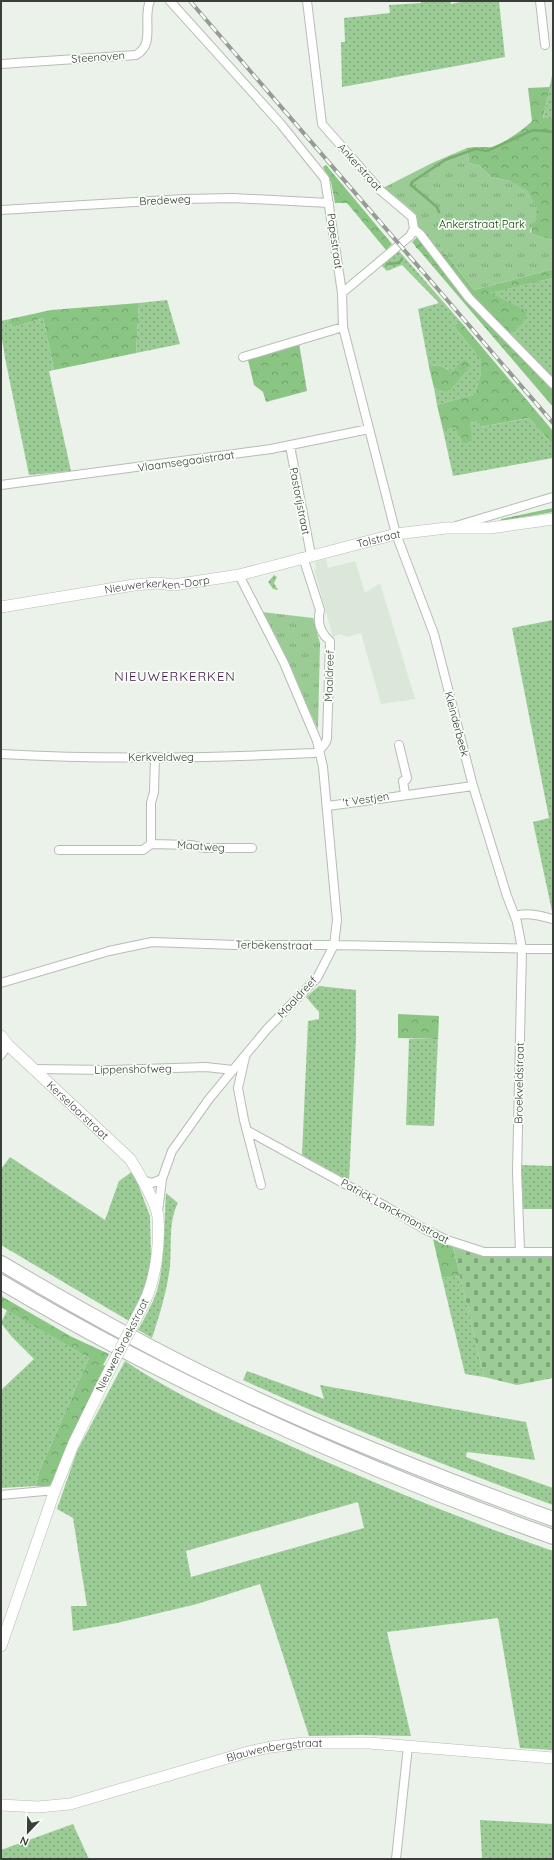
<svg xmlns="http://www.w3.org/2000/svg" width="554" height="1860" viewBox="0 0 554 1860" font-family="Quicksand,sans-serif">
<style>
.built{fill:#dbe8d9}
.grass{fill:url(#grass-dots);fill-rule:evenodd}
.forest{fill:url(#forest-crowns)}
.cemetery{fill:url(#cemetery-stones)}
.park{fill:url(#park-tufts)}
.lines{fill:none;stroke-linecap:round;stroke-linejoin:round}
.stream{stroke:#77b06e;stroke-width:2.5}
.street-casing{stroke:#b6bdb5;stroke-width:10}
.secondary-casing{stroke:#b6bdb5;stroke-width:12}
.highway-casing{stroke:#b6bdb5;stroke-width:16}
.street{stroke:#fff;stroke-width:8}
.secondary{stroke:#fff;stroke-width:11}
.highway{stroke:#fff;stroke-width:14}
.rail-casing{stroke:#969c95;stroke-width:4}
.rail{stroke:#f9fff8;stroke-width:2.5;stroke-dasharray:8;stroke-linecap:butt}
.secondary-bridge-casing{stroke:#b6bdb5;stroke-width:12;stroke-linecap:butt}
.secondary-bridge{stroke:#fff;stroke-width:11}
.labels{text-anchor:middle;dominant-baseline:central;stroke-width:3.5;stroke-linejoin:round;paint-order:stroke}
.street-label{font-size:11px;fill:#3a3d39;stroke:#f9fff8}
.park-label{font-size:11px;fill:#0e3508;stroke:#f9fff8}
.quarter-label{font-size:13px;letter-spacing:1px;fill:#401448;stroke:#f9fff8}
</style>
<defs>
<pattern id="grass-dots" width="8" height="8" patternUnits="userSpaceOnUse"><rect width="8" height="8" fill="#9ccc95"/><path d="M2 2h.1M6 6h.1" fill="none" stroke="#80a77b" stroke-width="1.8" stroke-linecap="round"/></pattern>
<pattern id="forest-crowns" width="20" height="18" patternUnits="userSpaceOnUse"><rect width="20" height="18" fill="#8bc583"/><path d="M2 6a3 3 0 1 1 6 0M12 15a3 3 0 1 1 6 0" fill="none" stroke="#73a16c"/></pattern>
<pattern id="cemetery-stones" width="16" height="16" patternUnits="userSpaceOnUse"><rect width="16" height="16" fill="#9ccc95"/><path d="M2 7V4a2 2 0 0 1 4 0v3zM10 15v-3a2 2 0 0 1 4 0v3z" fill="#80a77b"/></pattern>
<pattern id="park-tufts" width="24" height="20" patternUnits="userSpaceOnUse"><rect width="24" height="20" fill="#9ccc95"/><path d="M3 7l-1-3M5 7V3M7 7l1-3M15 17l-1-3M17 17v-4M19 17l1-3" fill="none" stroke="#80a77b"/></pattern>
</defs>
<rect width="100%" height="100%" fill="#eaf2e9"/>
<!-- built -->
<path class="built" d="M326 559 328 568 355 561 365 593 380 583 415 699 381 704 361 633 347 637 341 634 333 637 314 569H316L315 562Z"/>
<!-- grass -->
<path class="grass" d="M421 1H450L451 4 465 1H499L505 57 342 87 341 42H345L344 18 390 13 389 5 421 3Z
M553 71V118L543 119Z
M399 251 460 321 454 326 481 360V373L475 394 437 405 434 388 444 392 471 365 451 372C444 366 439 363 429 367L418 309 439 303 402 265 387 271 381 265Z
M553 278V382L508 334 489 293Z
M167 300 180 344 136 353 139 303Z
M43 318 54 370 49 371 71 471 29 475 6 363 1 334V321L10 319 12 328Z
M529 418 553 445V458L453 476 443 430 455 426 462 443 470 423 479 421 481 427Z
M274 575 277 577 274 583 278 590 273 589 268 582Z
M553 620V916L533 822 549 818 512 628Z
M319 986 356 990V1039L349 1181 302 1155 308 1021 319 1019V1012L306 997Z
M409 1039H438L434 1126 406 1125Z
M10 1157 105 1220 119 1181 133 1171 150 1216 151 1258 148 1278 143 1294 129 1321 1 1245V1169Z
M522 1165 553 1166V1209H522Z
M166 1193 178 1203C168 1222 172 1245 170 1266 167 1291 160 1314 152 1338L138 1330C145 1317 152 1305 157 1291 165 1262 164 1224 166 1193Z
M460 1276 484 1377 465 1374 442 1278Z
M7 1310 89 1358 39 1472 36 1486 1 1488V1390L34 1359 12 1337 1 1323Z
M125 1361C178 1397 236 1422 295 1448 379 1485 465 1521 553 1551V1750L520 1748 498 1618 387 1632 411 1736 360 1735 309 1736 260 1584 197 1604 117 1623 73 1631 71 1606H87L73 1518 57 1509 77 1451ZM358 1502 364 1528 191 1577 186 1551Z
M247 1371 324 1399 320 1385 526 1422 535 1460 467 1452 466 1457 553 1488V1505C448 1467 344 1426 243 1380Z
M480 1820 553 1824V1859H482Z
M73 1824 89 1859H1V1850Z"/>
<!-- forest -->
<path class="forest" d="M550 87 543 118H553V240L531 234 532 226 510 181 491 177 480 166 469 163 467 148C476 146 485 148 492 147 504 143 523 130 532 121L528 88Z
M326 165 392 244 386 250 347 203H335L331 182 323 167Z
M419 235 553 387V407L412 242Z
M442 249 474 290 553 269V278L490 293 527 311C524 323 520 329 508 334L477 301 439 254Z
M139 303 136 353 54 370 43 318 12 328 10 319 51 310Z
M460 321 553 431V445L529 418 480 427 479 421 470 423 472 441 462 443 455 427 443 430 437 405 475 394 481 373V360L454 326Z
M299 343 307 391 266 402 263 392 254 385 248 360Z
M464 360 471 365 451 389 444 392 434 388 429 367C439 363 443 366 451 372Z
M553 508V512L501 521V519Z
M398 1014 439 1016 438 1039 398 1038Z
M433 1239 453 1247 460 1276 442 1278Z
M1 1296 72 1337 109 1354 103 1365 106 1366 53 1482 48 1487 36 1486 39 1472 89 1358 1 1307Z"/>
<!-- cemetery -->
<path class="cemetery" d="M453 1247C485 1257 520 1254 553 1255V1378L517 1385 484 1377Z"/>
<!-- park -->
<path class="park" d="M467 148 469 163 480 166 491 177 510 181 528 191 537 208 536 220 530 231 531 234 553 240V269L474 290 442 249 439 254 418 229C419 210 397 199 383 188L432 163Z
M262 612 313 618 320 643 318 729Z"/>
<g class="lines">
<!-- stream -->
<path class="stream" d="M439 212 437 207 411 185 412 182 445 160 475 149 487 151 533 130 553 132
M417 247 425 242
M387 264 399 263 402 259"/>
<!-- street casing -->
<g class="street-casing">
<path id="street" d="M170 1 280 123 325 179 342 293 343 327 396 534 434 634 473 786 507 896 517 922 522 949 517 1172 520 1252
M307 1 322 124 380 190 412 217 414 229 410 236 342 293
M540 1 545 45
M1 64 136 55C156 44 142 19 150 1
M1 210 184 199 233 198 329 203
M414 229 420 234 469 298 553 384
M243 357 343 327
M290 446 311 555
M1 485 271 449 369 429
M456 526 553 497
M399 745 407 778 406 780 403 781 405 794
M1 754C105 760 210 758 314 753 320 750 325 746 327 739L330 641C320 633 317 622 320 610L303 557
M328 806 473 786
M151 844 191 845 205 848H252
M59 850H143L151 844V803L154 792 155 757
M515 916C528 912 540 916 553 919
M1 983 109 951 152 942 235 945H334L553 949
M1 1055 8 1045
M245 1057 238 1088 244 1120 261 1185
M33 1069 110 1070 206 1067 233 1070
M248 1131 385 1206 426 1230 447 1240 484 1252H553
M143 1180 152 1183 162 1179
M158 1212 162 1179 172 1151 209 1099 267 1029 317 978 334 945 337 920 323 767 317 741 284 663 239 575
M1 1495 55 1490
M396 1859 408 1746"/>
</g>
<!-- secondary casing -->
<g class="secondary-casing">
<g id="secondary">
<path id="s1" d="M1 607 134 585 157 583 174 585 239 575 396 534 446 528H490L553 519"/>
<path id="s2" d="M1 1036 8 1045 130 1159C138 1172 156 1201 158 1217 160 1243 156 1277 145 1301"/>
<path d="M1 1646 55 1490 73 1445 107 1375"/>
<path id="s3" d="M1 1805 38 1807 70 1804 248 1752 271 1747 304 1743H369L553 1758"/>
</g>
</g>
<!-- highway casing -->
<g class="highway-casing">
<path id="highway" d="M1 1263C82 1311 164 1357 250 1396 349 1442 451 1482 553 1519
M1 1282C178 1387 360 1468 553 1537"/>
</g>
<!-- street -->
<use href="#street" class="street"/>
<!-- secondary -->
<use href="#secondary" class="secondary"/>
<!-- highway -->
<use href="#highway" class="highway"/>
<!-- rail casing -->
<g class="rail-casing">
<path id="rail" d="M190 1 553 423"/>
</g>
<!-- rail -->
<use href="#rail" class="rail"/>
<!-- secondary-bridge casing -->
<g class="secondary-bridge-casing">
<path id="secondary-bridge" d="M107 1375 145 1301"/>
</g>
<!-- secondary-bridge -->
<use href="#secondary-bridge" class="secondary-bridge"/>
</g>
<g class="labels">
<!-- street labels -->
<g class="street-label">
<text transform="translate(98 57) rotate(-4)">Steenoven</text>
<text transform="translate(360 167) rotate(48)">Ankerstraat</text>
<text transform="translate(165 200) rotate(-3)">Bredeweg</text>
<text transform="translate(335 241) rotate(82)">Papestraat</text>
<text transform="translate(186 461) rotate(-8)">Vlaamsegaaistraat</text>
<text transform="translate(300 501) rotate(79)">Pastorijstraat</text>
<text stroke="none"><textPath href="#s1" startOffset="385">Tolstraat</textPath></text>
<text stroke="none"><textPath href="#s1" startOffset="158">Nieuwerkerken-Dorp</textPath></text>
<text transform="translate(329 676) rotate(-88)">Maaldreef</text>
<text transform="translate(457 724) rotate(75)">Kleinderbeek</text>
<text x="161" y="757">Kerkveldweg</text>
<text transform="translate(366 799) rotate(-8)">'t Vestjen</text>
<text transform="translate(201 846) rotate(4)">Maatweg</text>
<text transform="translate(274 945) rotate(1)">Terbekenstraat</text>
<text transform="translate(297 997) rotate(-47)">Maaldreef</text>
<text transform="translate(133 1069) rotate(-1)">Lippenshofweg</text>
<text transform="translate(519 1083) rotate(-89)">Broekveldstraat</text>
<text stroke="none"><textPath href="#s2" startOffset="107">Kerselaarstraat</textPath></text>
<text transform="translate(395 1211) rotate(29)">Patrick Lanckmanstraat</text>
<text transform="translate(122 1345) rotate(-63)">Nieuwenbroekstraat</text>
<text stroke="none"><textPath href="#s3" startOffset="281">Blauwenbergstraat</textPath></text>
</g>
<!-- park labels -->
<g class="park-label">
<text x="482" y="224">Ankerstraat Park</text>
</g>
<!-- quarter labels -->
<g class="quarter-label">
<text x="175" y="676">NIEUWERKERKEN</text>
</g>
</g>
<!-- border -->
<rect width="554" height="1860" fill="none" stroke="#3a3d39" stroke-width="4"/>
<!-- north arrow -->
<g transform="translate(28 1832) rotate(202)" stroke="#f9fff8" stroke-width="3" paint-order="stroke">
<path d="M0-3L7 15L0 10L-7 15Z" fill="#3a3d39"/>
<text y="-6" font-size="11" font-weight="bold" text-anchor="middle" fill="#3a3d39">N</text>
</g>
</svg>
